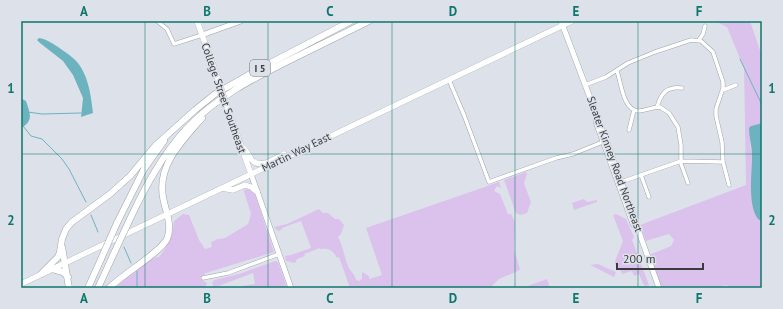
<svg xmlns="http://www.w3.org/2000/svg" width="783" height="309" viewBox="0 0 783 309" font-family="'PT Sans',sans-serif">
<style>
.green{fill:#dbc2ec}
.water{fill:#6db3bf}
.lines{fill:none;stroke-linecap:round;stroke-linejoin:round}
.stream{stroke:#6db3bf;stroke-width:1}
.street-casing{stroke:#9fa4ab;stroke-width:4.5}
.secondary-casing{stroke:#9fa4ab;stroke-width:6}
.primary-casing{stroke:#9fa4ab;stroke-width:6}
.highway-casing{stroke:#9fa4ab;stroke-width:7}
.street{stroke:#fff;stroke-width:3.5}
.secondary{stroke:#fff;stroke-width:5}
.primary{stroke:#fff;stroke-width:5.5}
.highway{stroke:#fff;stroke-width:6}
.primary-bridge-casing{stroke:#9fa4ab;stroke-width:6;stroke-linecap:butt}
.highway-bridge-casing{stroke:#9fa4ab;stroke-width:7;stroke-linecap:butt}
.primary-bridge{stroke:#fff;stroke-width:5.5}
.highway-bridge{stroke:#fff;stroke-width:6}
.grid{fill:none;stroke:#0f766e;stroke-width:1;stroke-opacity:0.55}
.labels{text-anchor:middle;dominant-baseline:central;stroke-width:3;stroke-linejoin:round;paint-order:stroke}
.shield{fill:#dde2ea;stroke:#6a6d72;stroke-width:1}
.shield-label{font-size:10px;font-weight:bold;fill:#393b3e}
.street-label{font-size:11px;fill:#393b3e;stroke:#dde2ea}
.neatline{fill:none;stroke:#0f766e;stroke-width:1.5}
.grid-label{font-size:13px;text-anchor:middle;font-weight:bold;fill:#0f766e}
</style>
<rect width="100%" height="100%" fill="#dde2ea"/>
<!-- green -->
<path class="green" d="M715 21H750L762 56V123L751 126 750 144 752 156 751 180 759 220H762V288H732L726 285 715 288H661L649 255 671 246 674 240 669 234 646 241 640 225 746 185 744 68 727 27Z
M526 172 527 174 524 183 531 202 527 213 521 215 516 213 504 180Z
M499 182 501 188 497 186 494 191 500 194 508 214H511L515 222 514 250 520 269 518 271 499 279 490 288H350L339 257 337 258C333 250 329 248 320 249V248L304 254 305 256 297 259 295 263 286 261 285 256 291 255 311 248 301 221 282 228 281 230 278 231 274 227 287 224 319 209 323 213H328L335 219H339L344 225 341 234 338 237C343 246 344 256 348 266 350 271 355 274 356 280L359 281 362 279V272L369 276V279L382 275 366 228Z
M250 188 254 192 274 252 206 273 200 279 207 283 206 286 201 288H116C123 280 149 257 159 257 168 246 173 236 174 221L183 214 189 215 199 240 205 249 212 247 211 242 218 239 225 238 248 224 251 214 244 192V190Z
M584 199 587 202 597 200V202L574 210 572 203Z
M616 214 626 219 634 237 632 240 649 285 645 286 644 284H643L639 274 634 276 632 271 622 274 620 269 615 264V261L623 241 613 215Z
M275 261 278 262 287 288H243V286L255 284 253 273 216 287 213 286 212 283 214 280 239 274Z
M598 264 616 272 614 277 590 265Z
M547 279 550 288H522Z"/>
<!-- water -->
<path class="water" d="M39 38C46 39 52 43 58 47 63 51 69 54 73 58 88 71 91 95 93 113L81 117 83 98 73 75 63 61 40 43 37 40Z
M22 99 26 101C30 113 34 121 21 128V100Z
M762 123V220H759C747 207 752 173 752 156 752 147 749 137 749 128L751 126Z"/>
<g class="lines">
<!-- stream -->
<path class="stream" d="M740 59 762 105
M28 112 42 114 81 113
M23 126 31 136 42 139 62 159 69 169 86 202
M91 215 98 232
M124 247 131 263
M137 271V288"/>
<!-- street casing -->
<g class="street-casing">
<path id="street" d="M157 21 167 29 174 44 202 35
M699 40 703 34 705 26
M617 71C621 82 623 110 638 111 645 111 652 107 660 107L669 113 678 127 681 145V164L688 183
M449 80 464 115 489 182 556 158 573 154 605 141
M585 85 606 77 628 63 655 52 691 40 701 41 713 52 723 82V88L716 109V116L722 142 723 162 729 185
M723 90 736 85
M657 107C661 94 666 86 682 88
M629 130 634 110
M641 175 649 197
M621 182 681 161 723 162
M203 278 228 273 279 254"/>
</g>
<!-- secondary casing -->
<g class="secondary-casing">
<path id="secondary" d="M561 21 609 148 659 288
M202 35 241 21
M596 122 633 224
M251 174 291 288"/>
</g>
<!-- primary casing -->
<g class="primary-casing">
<path id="primary" d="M197 21 218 79
M228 110 251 174
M241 146C246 150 248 154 251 159 259 170 275 159 284 154
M222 188 233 190 245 185 251 187 257 192
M21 284 572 21"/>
</g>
<!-- highway casing -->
<g class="highway-casing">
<path id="highway" d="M130 219C145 187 162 155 186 129 216 97 254 78 292 59 318 46 343 34 369 21
M117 223 144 169 164 141
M62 247 69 288
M52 269 63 272 68 277
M41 274 58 257 60 252 62 239 66 229 72 222 110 194 130 176 156 145 195 110 215 94 259 69 351 21
M88 288 101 259
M98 288 115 251
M109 288C123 274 161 252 167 239 173 225 165 210 163 197 157 165 183 140 202 118"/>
</g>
<!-- street -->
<use href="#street" class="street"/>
<!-- secondary -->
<use href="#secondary" class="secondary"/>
<!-- primary -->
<use href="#primary" class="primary"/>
<!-- highway -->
<use href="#highway" class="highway"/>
<!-- primary-bridge casing -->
<g class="primary-bridge-casing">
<path id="primary-bridge" d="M218 79 228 110"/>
</g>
<!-- highway-bridge casing -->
<g class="highway-bridge-casing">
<path id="highway-bridge" d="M115 251 130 219
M101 259 117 223"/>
</g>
<!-- primary-bridge -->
<use href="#primary-bridge" class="primary-bridge"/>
<!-- highway-bridge -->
<use href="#highway-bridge" class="highway-bridge"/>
</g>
<!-- grid -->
<path class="grid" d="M145 21V288M268 21V288M392 21V288M515 21V288M638 21V288M21 154H762"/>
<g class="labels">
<!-- shield labels -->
<rect class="shield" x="250" y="60" width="20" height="16" rx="3"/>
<g class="shield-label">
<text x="260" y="68">I 5</text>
</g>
<!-- street labels -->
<g class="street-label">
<text transform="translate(224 98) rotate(71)">College Street Southeast</text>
<text transform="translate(296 152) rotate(-26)">Martin Way East</text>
<text transform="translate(615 164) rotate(70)">Sleater Kinney Road Northeast</text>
</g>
</g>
<!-- border -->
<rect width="783" height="309" fill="none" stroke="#dde2ea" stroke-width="44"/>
<!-- scale -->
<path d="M617 263v6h86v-6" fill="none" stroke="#393b3e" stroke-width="2"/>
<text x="623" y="263" font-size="12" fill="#393b3e" stroke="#dde2ea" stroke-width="3" paint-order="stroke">200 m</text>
<rect x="22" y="22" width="739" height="265" class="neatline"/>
<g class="grid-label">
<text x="84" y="16">A</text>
<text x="207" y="16">B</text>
<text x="330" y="16">C</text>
<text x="453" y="16">D</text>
<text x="576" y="16">E</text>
<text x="699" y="16">F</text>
<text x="11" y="93">1</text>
<text x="772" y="93">1</text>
<text x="11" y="225">2</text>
<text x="772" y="225">2</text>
<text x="84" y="303">A</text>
<text x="207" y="303">B</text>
<text x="330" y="303">C</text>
<text x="453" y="303">D</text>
<text x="576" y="303">E</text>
<text x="699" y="303">F</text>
</g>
</svg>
